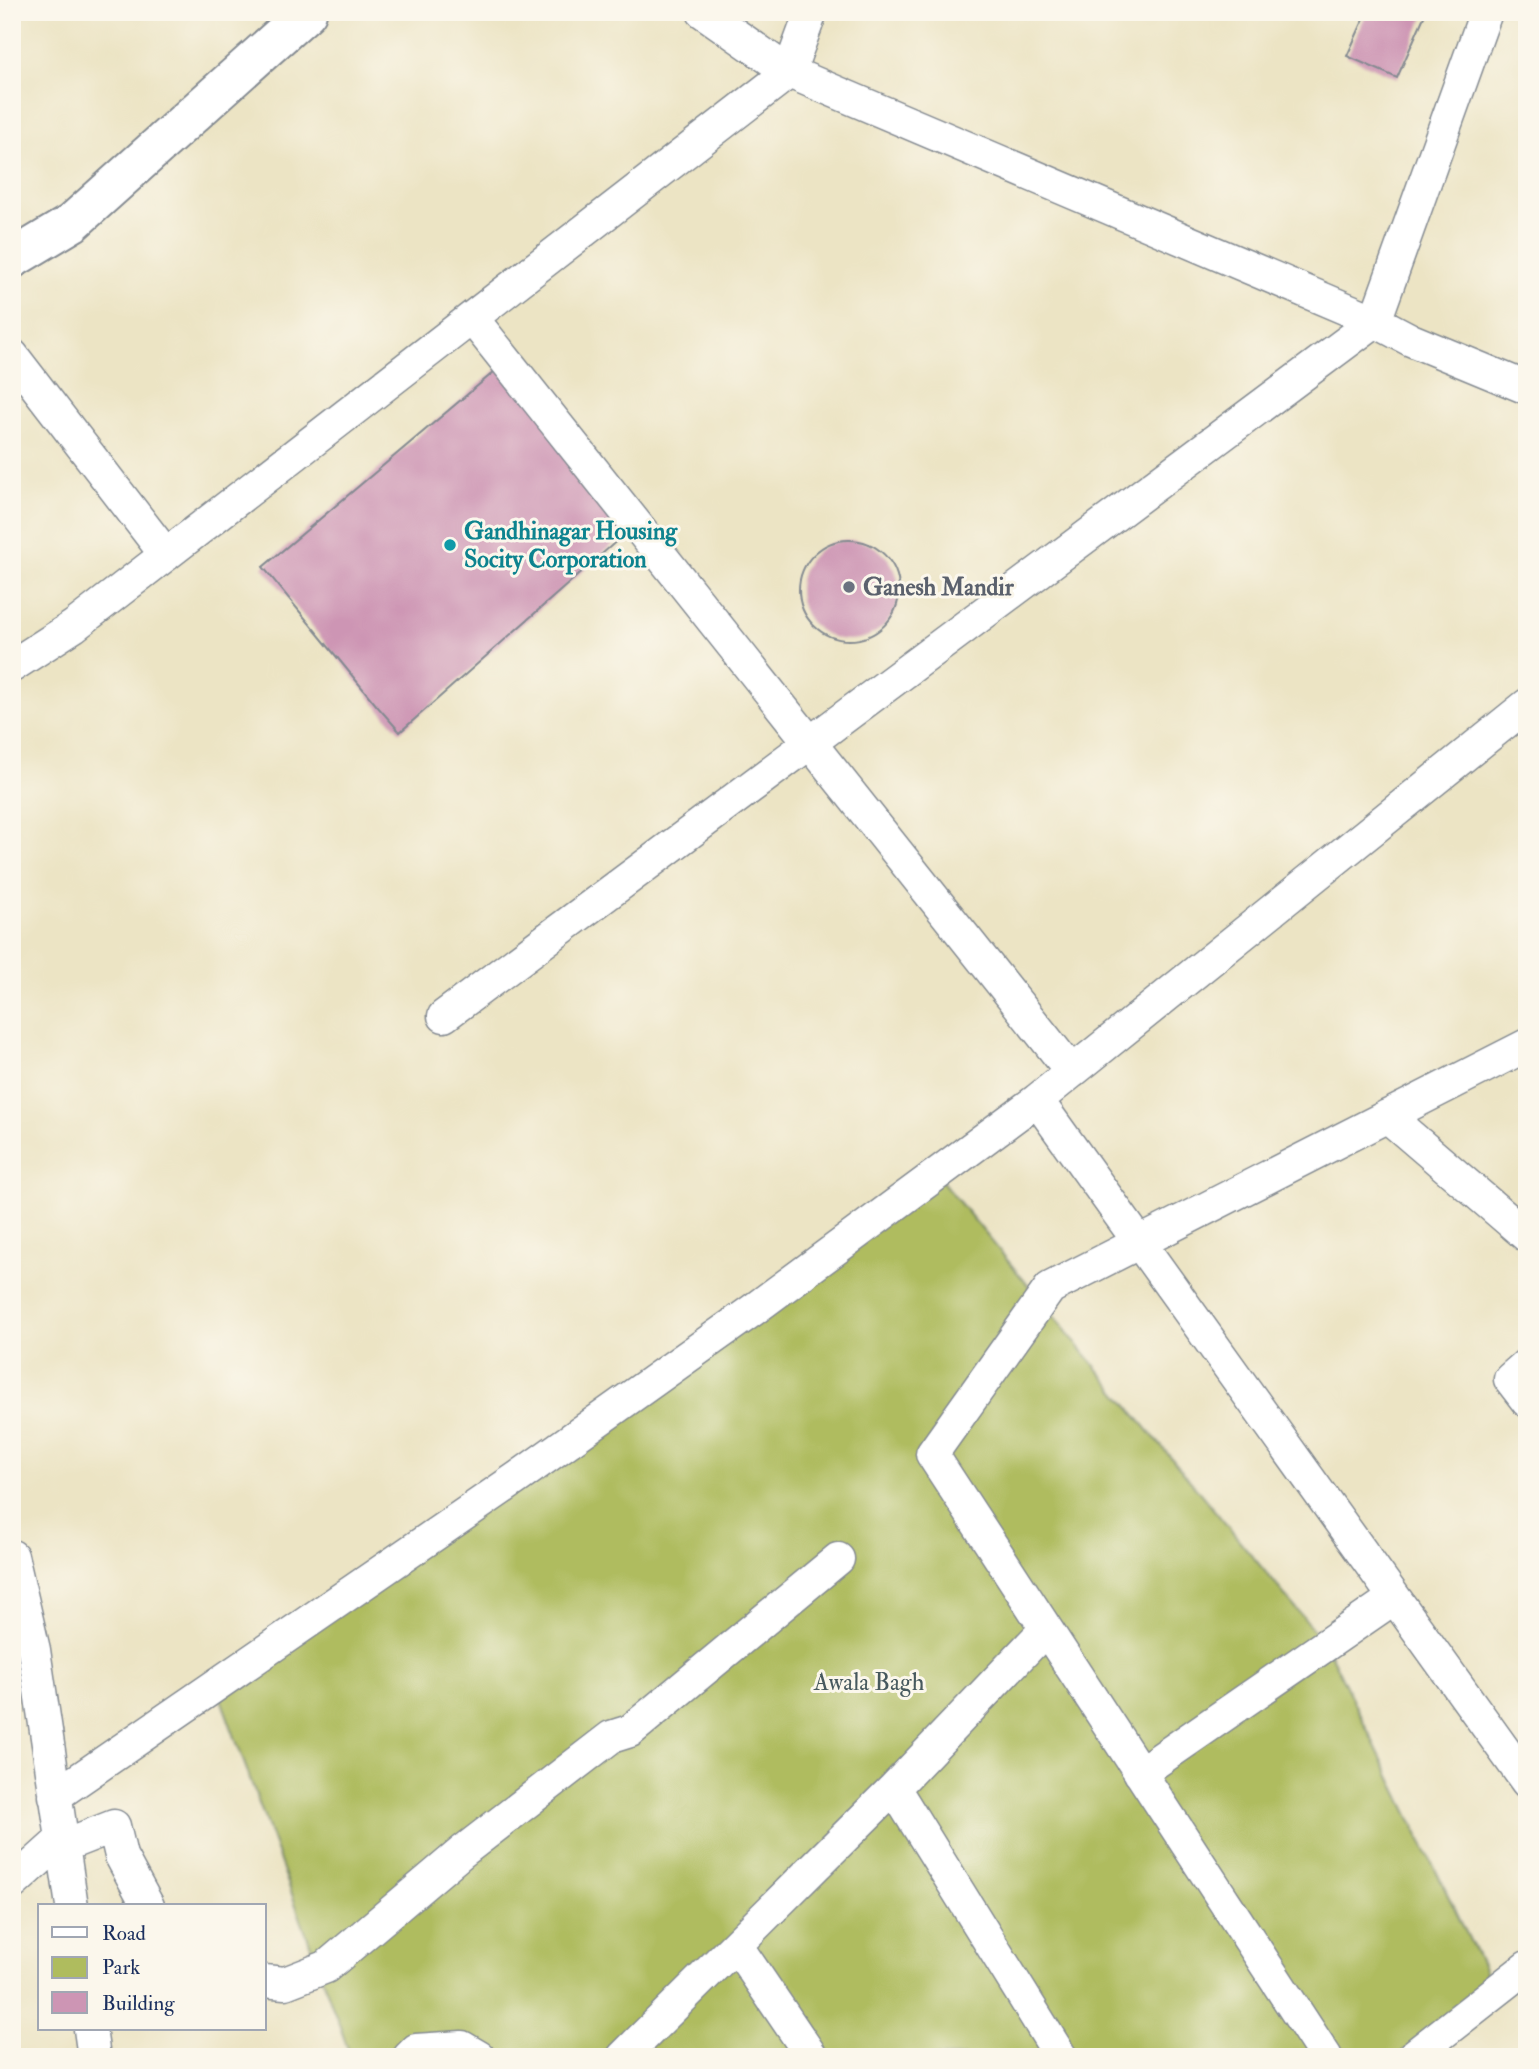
<svg xmlns="http://www.w3.org/2000/svg" width="1539" height="2069" viewBox="0 0 1539 2069" font-family="'IM FELL Double Pica',serif">
<style>
.green{fill:#afbc5e;stroke:#65765e;stroke-width:2}
.building{fill:#cd95b4}
.lines{fill:none;stroke-linecap:round;stroke-linejoin:round}
.minor-casing{stroke:#848a91;stroke-width:35}
.primary-casing{stroke:#848a91;stroke-width:42}
.minor{stroke:#fff;stroke-width:32}
.primary{stroke:#fff;stroke-width:38}
.culture-dot{fill:#0f9aa8;stroke:#fbf7ec;stroke-width:2.5}
.worship-dot{fill:#6b7280;stroke:#fbf7ec;stroke-width:2.5}
.labels{text-anchor:middle;dominant-baseline:central;stroke-width:6;stroke-linejoin:round;paint-order:stroke}
.culture-label{font-size:24px;font-weight:bold;fill:#0d838f;stroke:#fbf7ec;text-anchor:start}
.worship-label{font-size:24px;font-weight:bold;fill:#5b616d;stroke:#fbf7ec;text-anchor:start}
.park-label{font-size:24px;fill:#47595e;stroke:#fbf7ec}
</style>
<rect width="100%" height="100%" fill="#fbf7ec"/>
<filter id="ink" filterUnits="userSpaceOnUse"><feTurbulence type="fractalNoise" baseFrequency=".0143" numOctaves="2"/><feDisplacementMap in="SourceGraphic" scale="14" xChannelSelector="R" yChannelSelector="G"/><feConvolveMatrix kernelMatrix="1 2 1 2 8 2 1 2 1" color-interpolation-filters="sRGB"/></filter>
<filter id="wash" filterUnits="userSpaceOnUse"><feTurbulence type="fractalNoise" baseFrequency=".00686" numOctaves="4" result="noise"/><feDisplacementMap in="SourceGraphic" scale="28" xChannelSelector="R" yChannelSelector="G"/><feGaussianBlur stdDeviation="1.57" result="paint"/><feColorMatrix in="noise" values="0 0 0 0 0 0 0 0 0 0 0 0 0 0 0 0 0 1.4 0 .05"/><feComposite in="paint" operator="in"/></filter>
<g filter="url(#wash)">
<rect width="100%" height="100%" fill="#ece4c4"/>
<!-- green -->
<path class="green" d="M936 1174 1326 1645 1495 1992 1406 2057H351L216 1685Z"/>
<g id="blocks">
<!-- building -->
<path class="building" d="M1367 12H1426L1397 78 1347 56Z
M507 361 636 524 400 732 377 706 263 567Z
M799 590a50 50 0 1 1 100 0a50 50 0 1 1-100 0Z"/>
</g>
</g>
<g filter="url(#ink)">
<use href="#blocks" fill-opacity="0" stroke="#848a91" stroke-width="2"/>
<g class="lines">
<!-- minor casing -->
<g class="minor-casing">
<path id="minor" d="M703 12 789 72 1375 321
M1486 12 1375 321 1411 340 1527 388
M472 318 1072 1072
M12 355 166 555
M12 666 74 626 789 72 811 12
M444 1016 1375 321
M1037 1100 1527 1782
M1387 1116 1527 1236
M1527 1364 1510 1379 1527 1401
M12 1556 34 1650 72 1906
M1140 1773 1394 1598
M894 1788 1061 2057
M55 1796 517 1478 753 1310 1037 1100 1527 705
M63 1846 114 1826 121 1856 148 1906
M12 1884 62 1839
M736 1945 812 2057
M264 1981 285 1983 326 1967 462 1852 611 1737 630 1731 838 1559
M90 2029 94 2057
M409 2057 416 2050 462 2047 479 2057
M623 2057 894 1788 1046 1629
M1326 2057 932 1454 1050 1288 1527 1045
M1412 2057 1527 1967"/>
</g>
<!-- primary casing -->
<g class="primary-casing">
<path id="primary" d="M12 259 72 223 307 12"/>
</g>
<!-- minor -->
<use href="#minor" class="minor"/>
<!-- primary -->
<use href="#primary" class="primary"/>
</g>
</g>
<!-- markers -->
<circle class="culture-dot" cx="450" cy="545" r="7"/>
<circle class="worship-dot" cx="849" cy="587" r="7"/>
<g class="labels">
<!-- culture labels -->
<g class="culture-label">
<text x="464" y="531">Gandhinagar Housing<tspan x="464" dy="28">Socity Corporation</tspan></text>
</g>
<!-- worship labels -->
<g class="worship-label">
<text x="863" y="587">Ganesh Mandir</text>
</g>
<!-- park labels -->
<g class="park-label">
<text x="869" y="1682">Awala Bagh</text>
</g>
</g>
<!-- margin -->
<rect width="1539" height="2069" fill="none" stroke="#fbf7ec" stroke-width="42"/>
<!-- legend -->
<rect x="38" y="1904" width="228" height="126" fill="#fbf7ec" stroke="#a1a7b3" stroke-width="2"/>
<rect x="52" y="1927" width="35" height="10" fill="#ffffff" stroke="#a1a7b3" stroke-width="2"/>
<text x="102" y="1940" font-size="21" fill="#1b2f5e">Road</text>
<rect x="52" y="1957" width="35" height="21" fill="#afbc5e" stroke="#a1a7b3" stroke-width="2"/>
<text x="102" y="1974" font-size="21" fill="#1b2f5e">Park</text>
<rect x="52" y="1992" width="35" height="21" fill="#cd95b4" stroke="#a1a7b3" stroke-width="2"/>
<text x="102" y="2010" font-size="21" fill="#1b2f5e">Building</text>
</svg>
